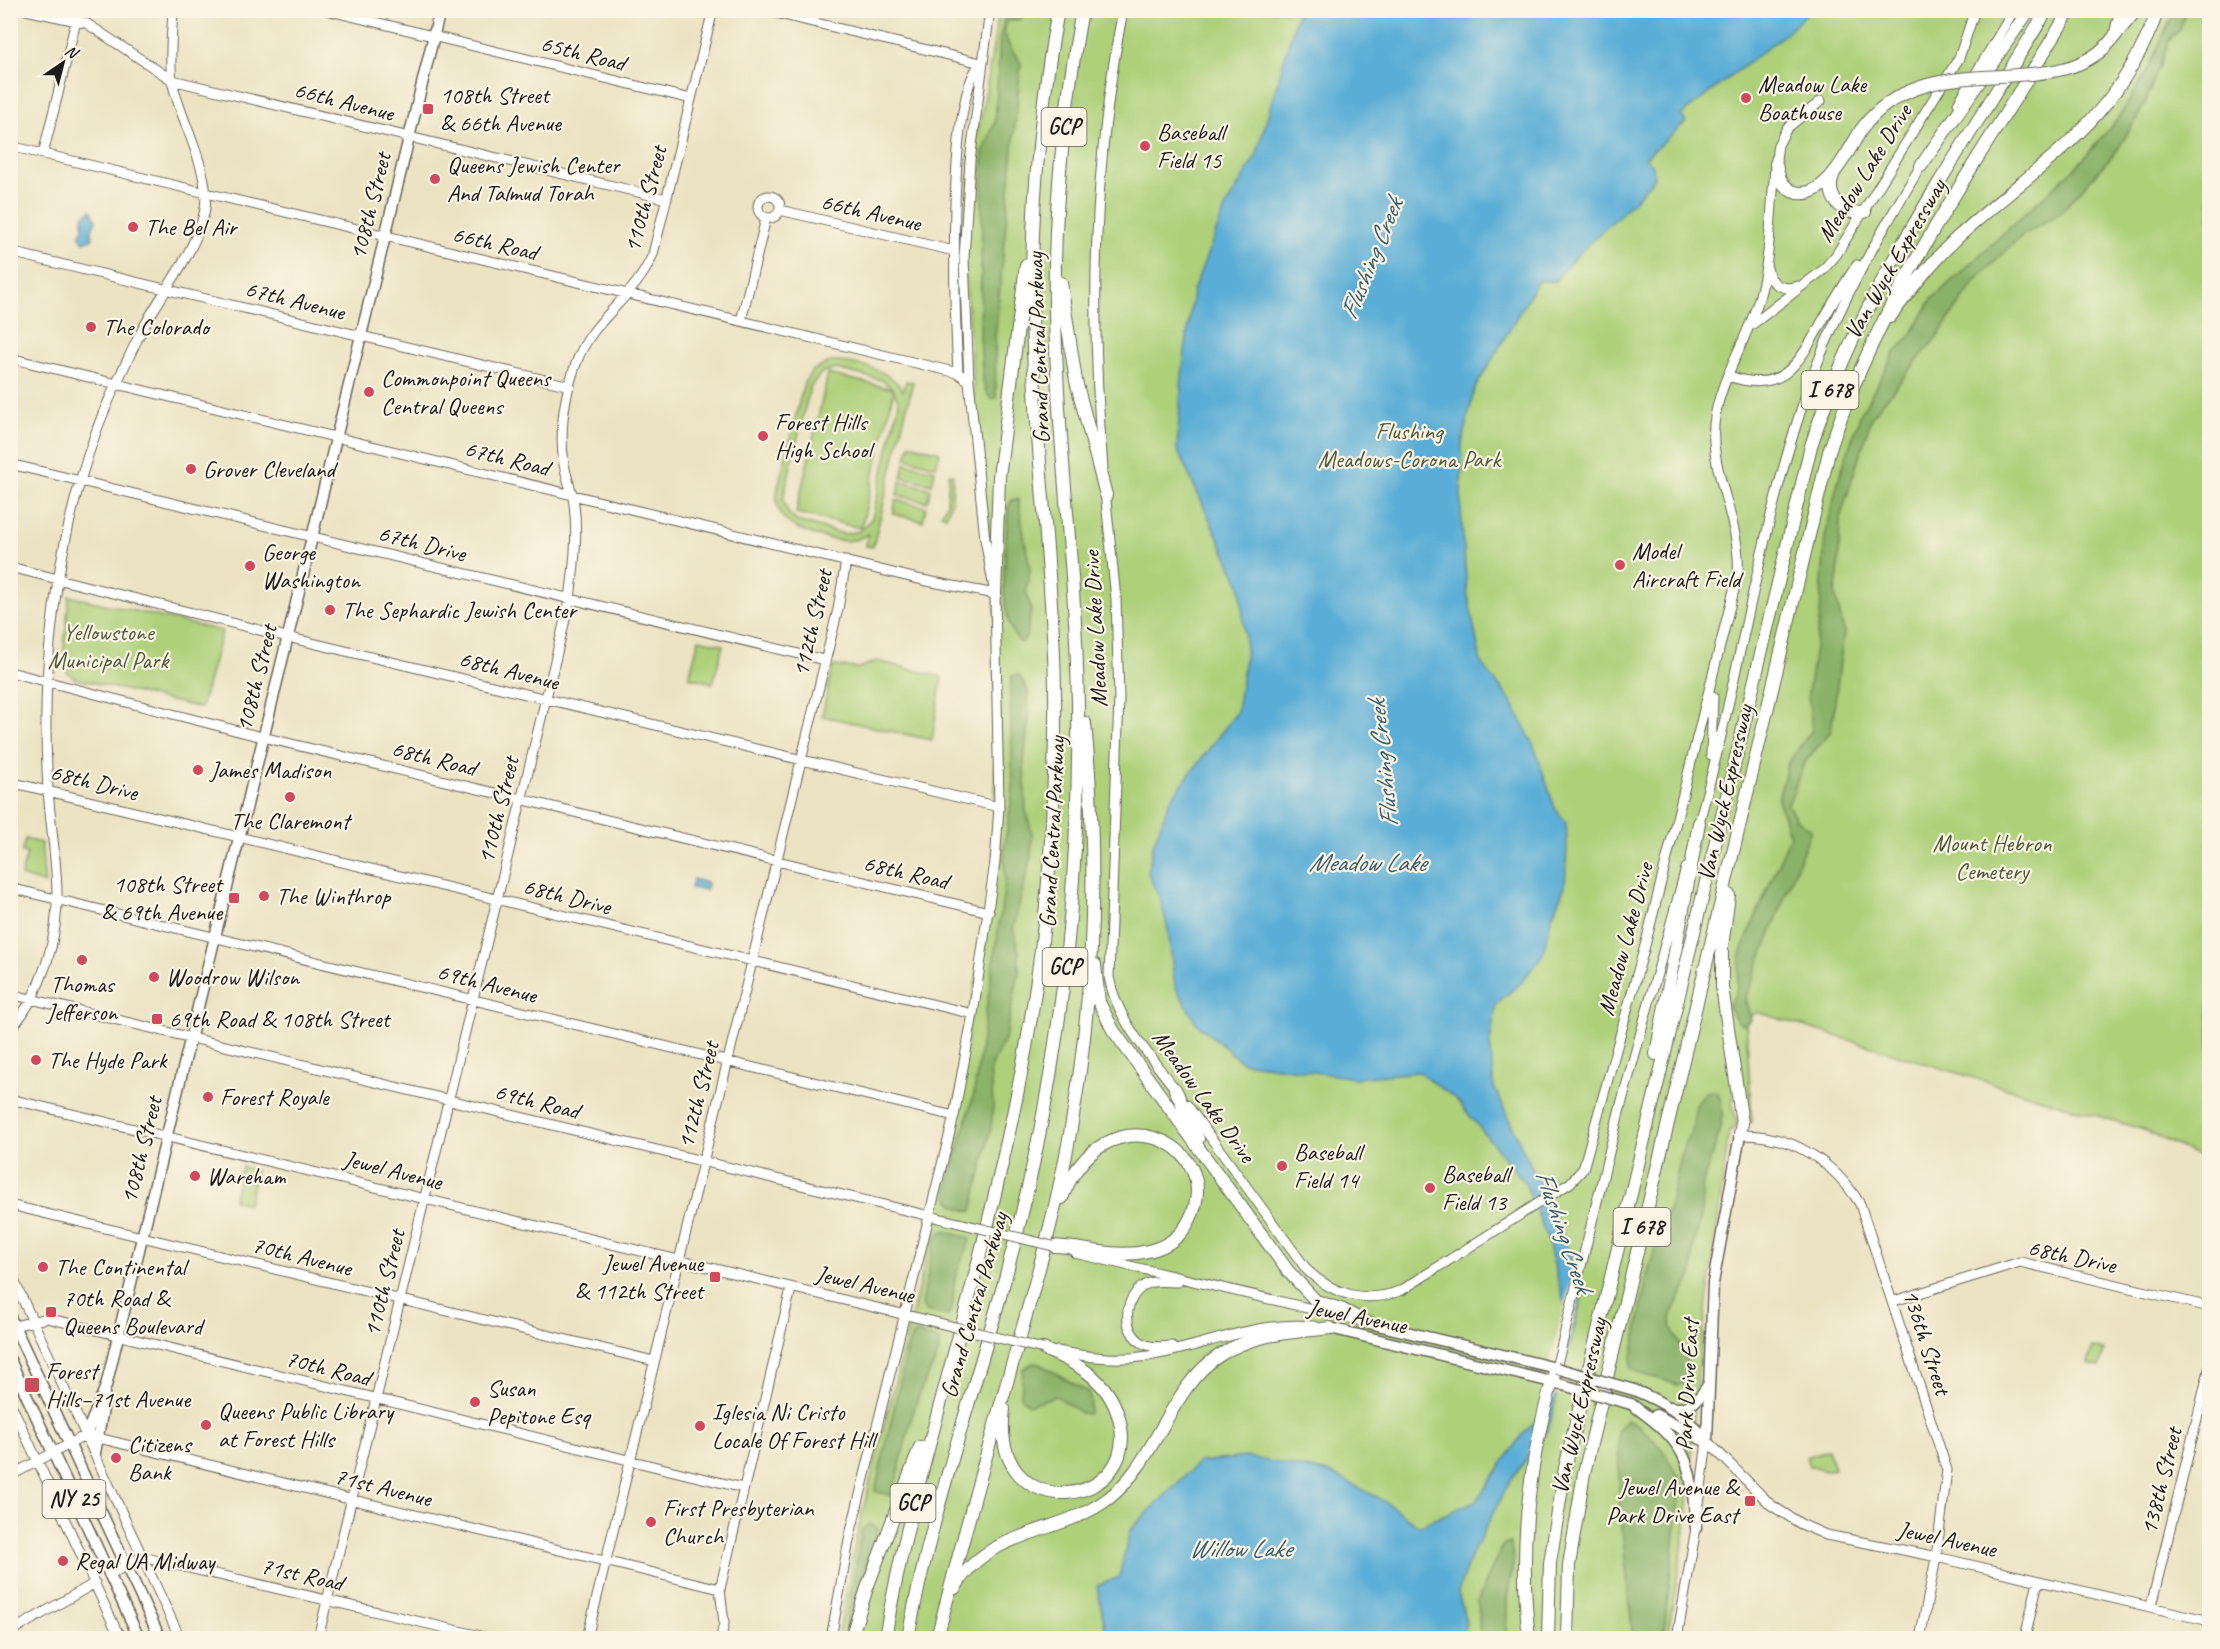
<svg xmlns="http://www.w3.org/2000/svg" width="2220" height="1649" viewBox="0 0 2220 1649" font-family="Caveat,sans-serif">
<style>
.green{fill:#add079;stroke:#64764a;stroke-width:1.5;fill-rule:evenodd}
.forest{fill:#8ab269;stroke:#536742;stroke-width:1.5}
.water{fill:#5aadd6;stroke:#3b6479;stroke-width:1.5}
.pier{fill:#ece3c3}
.lines{fill:none;stroke-linecap:round;stroke-linejoin:round}
.minor-casing{stroke:#656256;stroke-width:11}
.major-casing{stroke:#656256;stroke-width:13}
.highway-casing{stroke:#656256;stroke-width:14}
.minor{stroke:#fff;stroke-width:9}
.major{stroke:#fff;stroke-width:10}
.highway{stroke:#fff;stroke-width:12}
.minor-bridge-casing{stroke:#656256;stroke-width:11;stroke-linecap:butt}
.major-bridge-casing{stroke:#656256;stroke-width:13;stroke-linecap:butt}
.highway-bridge-casing{stroke:#656256;stroke-width:14;stroke-linecap:butt}
.minor-bridge{stroke:#fff;stroke-width:9}
.major-bridge{stroke:#fff;stroke-width:10}
.highway-bridge{stroke:#fff;stroke-width:12}
.poi-dot{fill:#d1495b;stroke:#fcf5e5;stroke-width:2}
.labels{text-anchor:middle;dominant-baseline:central;stroke-width:4.5;stroke-linejoin:round;paint-order:stroke}
.shield{fill:#fcf5e5;stroke:#5f5d58;stroke-width:1.5}
.shield-label{font-size:22px;font-weight:bold;fill:#1c1c1c}
.street-label{font-size:24px;fill:#1c1c1c;stroke:#fcf5e5}
.poi-label{font-size:24px;fill:#1c1c1c;stroke:#fcf5e5;text-anchor:start}
.park-label{font-size:24px;fill:#4f5b3d;stroke:#fcf5e5}
.water-label{font-size:26px;font-style:italic;fill:#385d70;stroke:#fcf5e5}
</style>
<rect width="100%" height="100%" fill="#fcf5e5"/>
<filter id="ink" filterUnits="userSpaceOnUse"><feTurbulence type="fractalNoise" baseFrequency=".0167" numOctaves="2"/><feDisplacementMap in="SourceGraphic" scale="12" xChannelSelector="R" yChannelSelector="G"/><feConvolveMatrix kernelMatrix="1 2 1 2 8 2 1 2 1" color-interpolation-filters="sRGB"/></filter>
<filter id="wash" filterUnits="userSpaceOnUse"><feTurbulence type="fractalNoise" baseFrequency=".008" numOctaves="4" result="noise"/><feDisplacementMap in="SourceGraphic" scale="24" xChannelSelector="R" yChannelSelector="G"/><feGaussianBlur stdDeviation="1.35" result="paint"/><feColorMatrix in="noise" values="0 0 0 0 0 0 0 0 0 0 0 0 0 0 0 0 0 1.4 0 .05"/><feComposite in="paint" operator="in"/></filter>
<g filter="url(#wash)">
<rect width="100%" height="100%" fill="#ece3c3"/>
<!-- green -->
<path class="green" d="M999 11H2209V1161L2141 1129 1757 1012 1746 1019 1752 1123 1746 1120 1737 1065 1732 1106 1737 1121 1736 1127 1729 1132 1696 1388 1687 1520 1667 1638H838L856 1538 939 1206 995 862V594L985 539 964 258 970 161 983 108Z
M830 362C853 361 891 369 903 391L906 381 913 382 873 547 866 546 868 534C853 544 839 541 822 537 795 530 771 520 778 487L804 383 812 371ZM836 369 882 380 893 389 828 374 796 513 861 528 894 390 899 403 872 518 860 531 844 534 796 521 788 513 783 499 810 387 822 372Z
M910 444 940 452 936 466 906 458Z
M905 463 935 470 932 484 902 477Z
M949 474H953L952 501 946 516 941 514 947 503Z
M901 481 931 489 927 502 897 495Z
M896 500 926 507 923 521 893 514Z
M69 596 222 631 201 708 74 678 62 667Z
M699 639 723 645 713 683 689 677Z
M877 661 942 677 932 740 822 716 833 666 859 668Z
M25 839 41 843 45 884 21 876 27 853 22 852Z
M242 1167 256 1170 248 1204 233 1200Z
M2092 1347 2104 1350 2100 1367 2088 1364Z
M1828 1450 1834 1469 1825 1471 1809 1466 1806 1457Z"/>
<!-- forest -->
<path class="forest" d="M1006 11H1025L1021 19 1007 21C1000 37 1012 50 1021 63L995 339 996 398 992 399 986 392 983 381 980 336 983 152 995 122 1000 38Z
M2174 11H2186L2180 29 2169 41 2144 106 2118 149 2060 213 2020 237 1976 280 1936 338 1872 416 1840 518 1838 575 1835 594 1844 632 1831 731 1804 763 1788 805 1796 819 1811 830 1745 999 1751 1020 1744 1025 1738 1022 1728 1008 1736 992 1742 949 1790 836 1778 799 1788 763 1812 730 1808 694 1820 615 1825 537 1838 481 1861 413 1894 354 1911 335 1932 299 2079 164 2120 116 2148 69Z
M1018 499 1030 570 1026 591 1031 611 1026 637 1021 643C994 621 1007 540 1008 508L1012 500Z
M1019 675 1028 691 1029 716 1024 762 1026 811 1032 834 1031 857 1013 929 1019 952V972L1006 1035 990 1070 993 1104 991 1129 972 1211C955 1209 946 1202 948 1185L974 1093 1005 883 1004 851 1013 789 1010 690 1012 676Z
M1716 1091C1733 1114 1709 1157 1703 1183 1701 1194 1704 1205 1701 1215 1699 1228 1694 1239 1693 1251 1692 1259 1694 1267 1692 1274 1688 1289 1674 1302 1672 1315 1666 1341 1697 1346 1683 1384L1676 1385C1661 1376 1645 1379 1631 1368L1632 1357 1648 1272 1670 1204 1684 1144 1692 1130 1696 1105 1706 1092Z
M943 1231 970 1238C967 1254 956 1267 954 1284 952 1296 956 1305 948 1316L926 1311 922 1305 935 1237Z
M917 1333 939 1340C941 1355 930 1370 924 1383 909 1417 903 1457 893 1492L892 1496 875 1491 909 1343 913 1335Z
M1033 1363 1040 1364 1088 1392 1091 1402 1089 1414 1081 1413 1056 1396 1028 1405 1021 1396 1023 1369Z
M1626 1420 1638 1425 1661 1447 1681 1481 1663 1638H1633L1620 1509 1618 1430Z
M870 1524 878 1529 876 1546 867 1561 851 1619 845 1627 862 1529Z
M1510 1543 1514 1558 1507 1599 1506 1638H1480L1478 1600 1502 1546Z"/>
<!-- water -->
<path class="water" d="M1298 11H1809L1789 31 1681 115 1686 122 1645 158 1653 165 1654 177C1625 216 1584 242 1555 281H1538L1474 390 1462 444 1461 511 1467 591 1481 663 1512 702 1534 746 1555 808 1566 823 1567 846 1565 886 1551 919 1543 954 1521 983 1496 1004 1490 1043 1494 1087 1565 1239 1582 1297 1548 1431 1510 1481 1469 1560 1458 1592 1466 1622 1462 1638H1107L1097 1586 1119 1577 1130 1530 1199 1462 1248 1457 1330 1473 1381 1499 1419 1526 1477 1500 1525 1431 1537 1421 1566 1311 1547 1238 1525 1183 1457 1100 1419 1072 1355 1078 1242 1062 1197 1024 1175 986 1168 930 1161 902 1148 873 1153 845 1170 800 1237 712 1246 650 1240 585 1177 449 1182 376 1193 291 1226 206 1256 156Z
M91 210 96 220 91 232 93 238 84 242 79 235 83 229V216Z
M693 879 707 883 706 890 691 888Z"/>
<!-- pier -->
<path class="pier" d="M1575 1264 1582 1287 1565 1357 1569 1359 1560 1395 1555 1394 1528 1461 1541 1397Z"/>
</g>
<g filter="url(#ink)">
<g class="lines">
<!-- minor casing -->
<g class="minor-casing">
<path id="minor" d="M26 10 86 23 172 80 667 199
M326 10 691 99
M763 10 981 63
M1958 103 2014 10
M10 146 958 373 969 381
M43 154 76 21
M758 207a11 11 0 1 1 22 0a11 11 0 1 1-22 0Z
M780 210 954 251
M10 252 570 386
M1767 268C1770 285 1783 291 1798 286
M741 321 766 218
M1753 324 1823 270 1836 255 1959 58 1975 10
M10 358 922 580 995 594
M958 373C955 316 945 99 981 63
M1729 376C1784 396 1800 361 1823 320 1834 301 1845 282 1857 265
M10 464 824 660
M1103 468C1090 311 1093 166 1123 10
M1105 491 1116 599 1119 698 1109 977C1117 1022 1153 1059 1179 1094
M10 567 287 637 999 807
M10 672 246 733 989 912
M1711 755 1713 696
M10 782 973 1014
M1697 829C1741 676 1760 516 1816 367 1844 293 1884 228 1923 162
M10 888 954 1116
M10 994 963 1224
M10 1029C23 1017 32 999 39 983 70 911 53 862 48 789 46 753 45 716 47 681 52 598 67 513 95 435 106 403 122 372 136 342 156 299 192 260 204 214 214 174 179 120 172 80 169 59 172 32 173 10
M10 1099 927 1320
M1187 1105 1307 1270C1334 1296 1368 1304 1402 1290L1570 1183 1583 1169 1646 942 1738 574C1742 525 1710 473 1714 425 1718 381 1749 338 1760 295 1773 246 1770 195 1778 145L1787 128 1821 101
M1740 1135C1792 1134 1834 1162 1860 1204L1947 1470 1936 1558 1920 1638
M10 1205 654 1361
M1075 1253 1354 1319
M10 1272 180 1638
M1894 1301 2020 1262 2210 1307
M10 1327 47 1318 743 1488
M1172 1346C1163 1347 1153 1348 1144 1344 1119 1331 1124 1293 1149 1283 1157 1280 1168 1282 1177 1282
M1057 1351C1087 1357 1117 1361 1148 1356 1205 1347 1256 1320 1314 1326
M1556 1368 1619 1112 1686 868
M10 1402 119 1636
M1707 1441 1771 1505 1801 1524 1826 1535 1928 1555 2210 1621
M10 1476 86 1435 720 1589
M109 1575 142 1557 489 1638
M2151 1606 2210 1366
M10 1632 95 1583
M318 1638 570 599C574 567 578 536 574 504 572 490 566 477 564 464 559 430 565 393 577 361 593 317 635 299 653 254L713 10
M587 1638 838 609 846 561
M721 1638 724 1623 720 1589 791 1289
M831 1638 850 1535 954 1116 973 1014 995 862 999 807 995 594 985 539 969 381 964 258 970 161 990 10
M1677 1638 1696 1528 1707 1441
M2025 1638 2038 1581"/>
</g>
<!-- major casing -->
<g class="major-casing">
<path id="major" d="M10 1317 160 1638
M1365 1322 1556 1368
M1330 1328 1560 1384
M10 1360 139 1638
M1634 1390C1663 1402 1687 1416 1707 1441
M1631 1404C1689 1445 1691 1460 1696 1528
M1671 1407C1690 1412 1701 1397 1709 1383
M1656 1415 1703 1440
M86 1435 106 1386 440 10
M1707 1441 1713 1283 1740 1135
M95 1453 105 1397
M117 1632 122 1638"/>
</g>
<!-- highway casing -->
<g class="highway-casing">
<path id="highway" d="M2116 33 2121 10
M2114 37 2136 10
M1776 164C1778 176 1781 185 1792 191 1823 205 1848 151 1861 130
M1921 166 2029 10
M1834 173C1824 195 1841 217 1865 212
M1061 283 1076 381 1106 495
M1890 317C1911 289 1932 261 1958 237 2041 161 2117 124 2158 10
M995 594 999 477 1026 265
M1729 895 1722 947V987L1742 1123 1740 1135
M1095 965 1099 1002 1113 1030 1288 1271 1316 1301 1343 1310 1365 1322
M1656 1054 1699 823
M1175 1089 1198 1139
M1053 1246C1085 1247 1117 1259 1148 1251 1167 1247 1181 1237 1190 1219 1227 1143 1104 1087 1062 1198
M1004 1409C988 1531 1148 1509 1118 1415 1107 1379 1076 1362 1043 1349
M955 1588C987 1528 1060 1536 1109 1498 1157 1461 1170 1386 1220 1355 1254 1333 1292 1333 1330 1328
M851 1638 867 1588 920 1447
M885 1638C904 1527 937 1418 966 1309 1004 1165 1038 1019 1049 870 1054 798 1057 726 1054 655 1049 539 1033 423 1032 307 1031 208 1040 108 1058 10
M908 1638C930 1518 970 1404 1003 1286 1040 1154 1064 1016 1073 879 1079 793 1080 707 1075 622 1069 517 1056 412 1055 307 1053 207 1064 109 1082 10
M937 1638C957 1561 978 1484 1000 1407 1027 1311 1057 1215 1073 1116 1095 988 1097 852 1085 723
M1529 1638C1518 1546 1529 1457 1556 1368
M1548 1638 1550 1563 1565 1468 1811 446C1861 287 1961 152 2047 10
M1567 1638 1569 1565 1584 1473 1829 452C1881 290 1983 155 2070 10"/>
</g>
<!-- minor -->
<use href="#minor" class="minor"/>
<!-- major -->
<use href="#major" class="major"/>
<!-- highway -->
<use href="#highway" class="highway"/>
<!-- minor-bridge casing -->
<g class="minor-bridge-casing">
<path id="minor-bridge" d="M963 1224 1053 1246
M927 1320 1043 1349"/>
</g>
<!-- major-bridge casing -->
<g class="major-bridge-casing">
<path id="major-bridge" d="M1556 1368 1634 1390
M1563 1385 1631 1404"/>
</g>
<!-- highway-bridge casing -->
<g class="highway-bridge-casing">
<path id="highway-bridge" d="M1861 130C1927 38 2060 110 2114 37"/>
</g>
<!-- minor-bridge -->
<use href="#minor-bridge" class="minor-bridge"/>
<!-- major-bridge -->
<use href="#major-bridge" class="major-bridge"/>
<!-- highway-bridge -->
<use href="#highway-bridge" class="highway-bridge"/>
</g>
</g>
<!-- markers -->
<g class="poi-dot">
<circle cx="1746" cy="98" r="6"/>
<rect x="422" y="103" width="12" height="12" rx="3"/>
<circle cx="1145" cy="146" r="6"/>
<circle cx="435" cy="179" r="6"/>
<circle cx="133" cy="227" r="6"/>
<circle cx="91" cy="327" r="6"/>
<circle cx="369" cy="392" r="6"/>
<circle cx="763" cy="436" r="6"/>
<circle cx="191" cy="469" r="6"/>
<circle cx="1620" cy="565" r="6"/>
<circle cx="250" cy="566" r="6"/>
<circle cx="330" cy="610" r="6"/>
<circle cx="198" cy="770" r="6"/>
<circle cx="290" cy="797" r="6"/>
<circle cx="264" cy="896" r="6"/>
<rect x="228" y="892" width="12" height="12" rx="3"/>
<circle cx="82" cy="960" r="6"/>
<circle cx="154" cy="977" r="6"/>
<rect x="151" y="1013" width="12" height="12" rx="3"/>
<circle cx="36" cy="1060" r="6"/>
<circle cx="208" cy="1097" r="6"/>
<circle cx="1282" cy="1166" r="6"/>
<circle cx="195" cy="1176" r="6"/>
<circle cx="1430" cy="1188" r="6"/>
<circle cx="43" cy="1267" r="6"/>
<rect x="709" y="1271" width="12" height="12" rx="3"/>
<rect x="45" y="1306" width="12" height="12" rx="3"/>
<rect x="24" y="1377" width="16" height="16" rx="3"/>
<circle cx="475" cy="1402" r="6"/>
<circle cx="206" cy="1425" r="6"/>
<circle cx="700" cy="1426" r="6"/>
<circle cx="116" cy="1458" r="6"/>
<rect x="1744" y="1495" width="12" height="12" rx="3"/>
<circle cx="651" cy="1522" r="6"/>
<circle cx="63" cy="1561" r="6"/>
</g>
<g class="labels">
<!-- shield labels -->
<g class="shield">
<rect x="1041.5" y="108" width="45" height="38" rx="4.5"/>
<rect x="1801.5" y="371" width="57" height="38" rx="4.5"/>
<rect x="1042.5" y="948" width="45" height="38" rx="4.5"/>
<rect x="1613.5" y="1208" width="57" height="38" rx="4.5"/>
<rect x="42.5" y="1480" width="63" height="38" rx="4.5"/>
<rect x="890.5" y="1484" width="45" height="38" rx="4.5"/>
</g>
<g class="shield-label">
<text x="1064" y="127">GCP</text>
<text x="1830" y="390">I 678</text>
<text x="1065" y="967">GCP</text>
<text x="1642" y="1227">I 678</text>
<text x="74" y="1499">NY 25</text>
<text x="913" y="1503">GCP</text>
</g>
<!-- street labels -->
<g class="street-label">
<text transform="translate(583 53) rotate(14)">65th Road</text>
<text transform="translate(344 101) rotate(14)">66th Avenue</text>
<text transform="translate(1864 173) rotate(-58)">Meadow Lake Drive</text>
<text transform="translate(645 199) rotate(-75)">110th Street</text>
<text transform="translate(370 206) rotate(-76)">108th Street</text>
<text transform="translate(871 212) rotate(13)">66th Avenue</text>
<text transform="translate(495 243) rotate(13)">66th Road</text>
<text transform="translate(1895 259) rotate(-60)">Van Wyck Expressway</text>
<text transform="translate(295 300) rotate(14)">67th Avenue</text>
<text transform="translate(1038 348) rotate(-92)">Grand Central Parkway</text>
<text transform="translate(507 458) rotate(14)">67th Road</text>
<text transform="translate(422 543) rotate(14)">67th Drive</text>
<text transform="translate(812 623) rotate(-77)">112th Street</text>
<text transform="translate(1095 629) rotate(-93)">Meadow Lake Drive</text>
<text transform="translate(509 670) rotate(14)">68th Avenue</text>
<text transform="translate(256 678) rotate(-76)">108th Street</text>
<text transform="translate(434 758) rotate(14)">68th Road</text>
<text transform="translate(94 782) rotate(14)">68th Drive</text>
<text transform="translate(1725 793) rotate(-77)">Van Wyck Expressway</text>
<text transform="translate(498 810) rotate(-76)">110th Street</text>
<text transform="translate(1052 832) rotate(-87)">Grand Central Parkway</text>
<text transform="translate(906 872) rotate(13)">68th Road</text>
<text transform="translate(567 896) rotate(14)">68th Drive</text>
<text transform="translate(1625 939) rotate(-75)">Meadow Lake Drive</text>
<text transform="translate(487 983) rotate(14)">69th Avenue</text>
<text transform="translate(698 1095) rotate(-76)">112th Street</text>
<text transform="translate(1204 1096) rotate(54)">Meadow Lake Drive</text>
<text transform="translate(537 1101) rotate(14)">69th Road</text>
<text transform="translate(141 1150) rotate(-76)">108th Street</text>
<text transform="translate(393 1170) rotate(14)">Jewel Avenue</text>
<text transform="translate(302 1256) rotate(14)">70th Avenue</text>
<text transform="translate(2072 1256) rotate(12)">68th Drive</text>
<text transform="translate(384 1283) rotate(-76)">110th Street</text>
<text transform="translate(865 1284) rotate(13)">Jewel Avenue</text>
<text transform="translate(974 1305) rotate(-74)">Grand Central Parkway</text>
<text transform="translate(1357 1316) rotate(11)">Jewel Avenue</text>
<text transform="translate(1927 1342) rotate(72)">136th Street</text>
<text transform="translate(328 1368) rotate(14)">70th Road</text>
<text transform="translate(1687 1385) rotate(-87)">Park Drive East</text>
<text transform="translate(1579 1406) rotate(-77)">Van Wyck Expressway</text>
<text transform="translate(2161 1481) rotate(-76)">138th Street</text>
<text transform="translate(383 1487) rotate(14)">71st Avenue</text>
<text transform="translate(1947 1539) rotate(12)">Jewel Avenue</text>
<text transform="translate(302 1574) rotate(13)">71st Road</text>
</g>
<!-- poi labels -->
<g class="poi-label">
<text x="1758" y="84">Meadow Lake<tspan x="1758" dy="28">Boathouse</tspan></text>
<text x="440" y="95">108th Street<tspan x="440" dy="28">&amp; 66th Avenue</tspan></text>
<text x="1157" y="132">Baseball<tspan x="1157" dy="28">Field 15</tspan></text>
<text x="447" y="165">Queens Jewish Center<tspan x="447" dy="28">And Talmud Torah</tspan></text>
<text x="145" y="227">The Bel Air</text>
<text x="103" y="327">The Colorado</text>
<text x="381" y="378">Commonpoint Queens<tspan x="381" dy="28">Central Queens</tspan></text>
<text x="775" y="422">Forest Hills<tspan x="775" dy="28">High School</tspan></text>
<text x="203" y="469">Grover Cleveland</text>
<text x="1632" y="551">Model<tspan x="1632" dy="28">Aircraft Field</tspan></text>
<text x="262" y="552">George<tspan x="262" dy="28">Washington</tspan></text>
<text x="342" y="610">The Sephardic Jewish Center</text>
<text x="210" y="770">James Madison</text>
<text x="290" y="821" text-anchor="middle">The Claremont</text>
<text x="222" y="884" text-anchor="end">108th Street<tspan x="222" dy="28">&amp; 69th Avenue</tspan></text>
<text x="276" y="896">The Winthrop</text>
<text x="166" y="977">Woodrow Wilson</text>
<text x="82" y="984" text-anchor="middle">Thomas<tspan x="82" dy="28">Jefferson</tspan></text>
<text x="169" y="1019">69th Road &amp; 108th Street</text>
<text x="48" y="1060">The Hyde Park</text>
<text x="220" y="1097">Forest Royale</text>
<text x="1294" y="1152">Baseball<tspan x="1294" dy="28">Field 14</tspan></text>
<text x="1442" y="1174">Baseball<tspan x="1442" dy="28">Field 13</tspan></text>
<text x="207" y="1176">Wareham</text>
<text x="703" y="1263" text-anchor="end">Jewel Avenue<tspan x="703" dy="28">&amp; 112th Street</tspan></text>
<text x="55" y="1267">The Continental</text>
<text x="63" y="1298">70th Road &amp;<tspan x="63" dy="28">Queens Boulevard</tspan></text>
<text x="46" y="1371">Forest<tspan x="46" dy="28">Hills–71st Avenue</tspan></text>
<text x="487" y="1388">Susan<tspan x="487" dy="28">Pepitone Esq</tspan></text>
<text x="218" y="1411">Queens Public Library<tspan x="218" dy="28">at Forest Hills</tspan></text>
<text x="712" y="1412">Iglesia Ni Cristo<tspan x="712" dy="28">Locale Of Forest Hill</tspan></text>
<text x="128" y="1444">Citizens<tspan x="128" dy="28">Bank</tspan></text>
<text x="1738" y="1487" text-anchor="end">Jewel Avenue &amp;<tspan x="1738" dy="28">Park Drive East</tspan></text>
<text x="663" y="1508">First Presbyterian<tspan x="663" dy="28">Church</tspan></text>
<text x="75" y="1561">Regal UA Midway</text>
</g>
<!-- park labels -->
<g class="park-label">
<text x="1409" y="431">Flushing<tspan x="1409" dy="28">Meadows-Corona Park</tspan></text>
<text x="108" y="632">Yellowstone<tspan x="108" dy="28">Municipal Park</tspan></text>
<text x="1992" y="843">Mount Hebron<tspan x="1992" dy="28">Cemetery</tspan></text>
</g>
<!-- water labels -->
<g class="water-label">
<text transform="translate(1371 259) rotate(-68)">Flushing Creek</text>
<text transform="translate(1383 764) rotate(-96)">Flushing Creek</text>
<text x="1367" y="862">Meadow Lake</text>
<text transform="translate(1564 1231) rotate(71)">Flushing Creek</text>
<text x="1240" y="1548">Willow Lake</text>
</g>
</g>
<!-- margin -->
<rect width="2220" height="1649" fill="none" stroke="#fcf5e5" stroke-width="36"/>
<!-- north arrow -->
<g transform="translate(63 63) rotate(35)" stroke="#fcf5e5" stroke-width="4.5" paint-order="stroke">
<path d="M0-4.5L10 22L0 15L-10 22Z" fill="#1c1c1c"/>
<text y="-9" font-size="16" font-weight="bold" text-anchor="middle" fill="#1c1c1c">N</text>
</g>
</svg>
